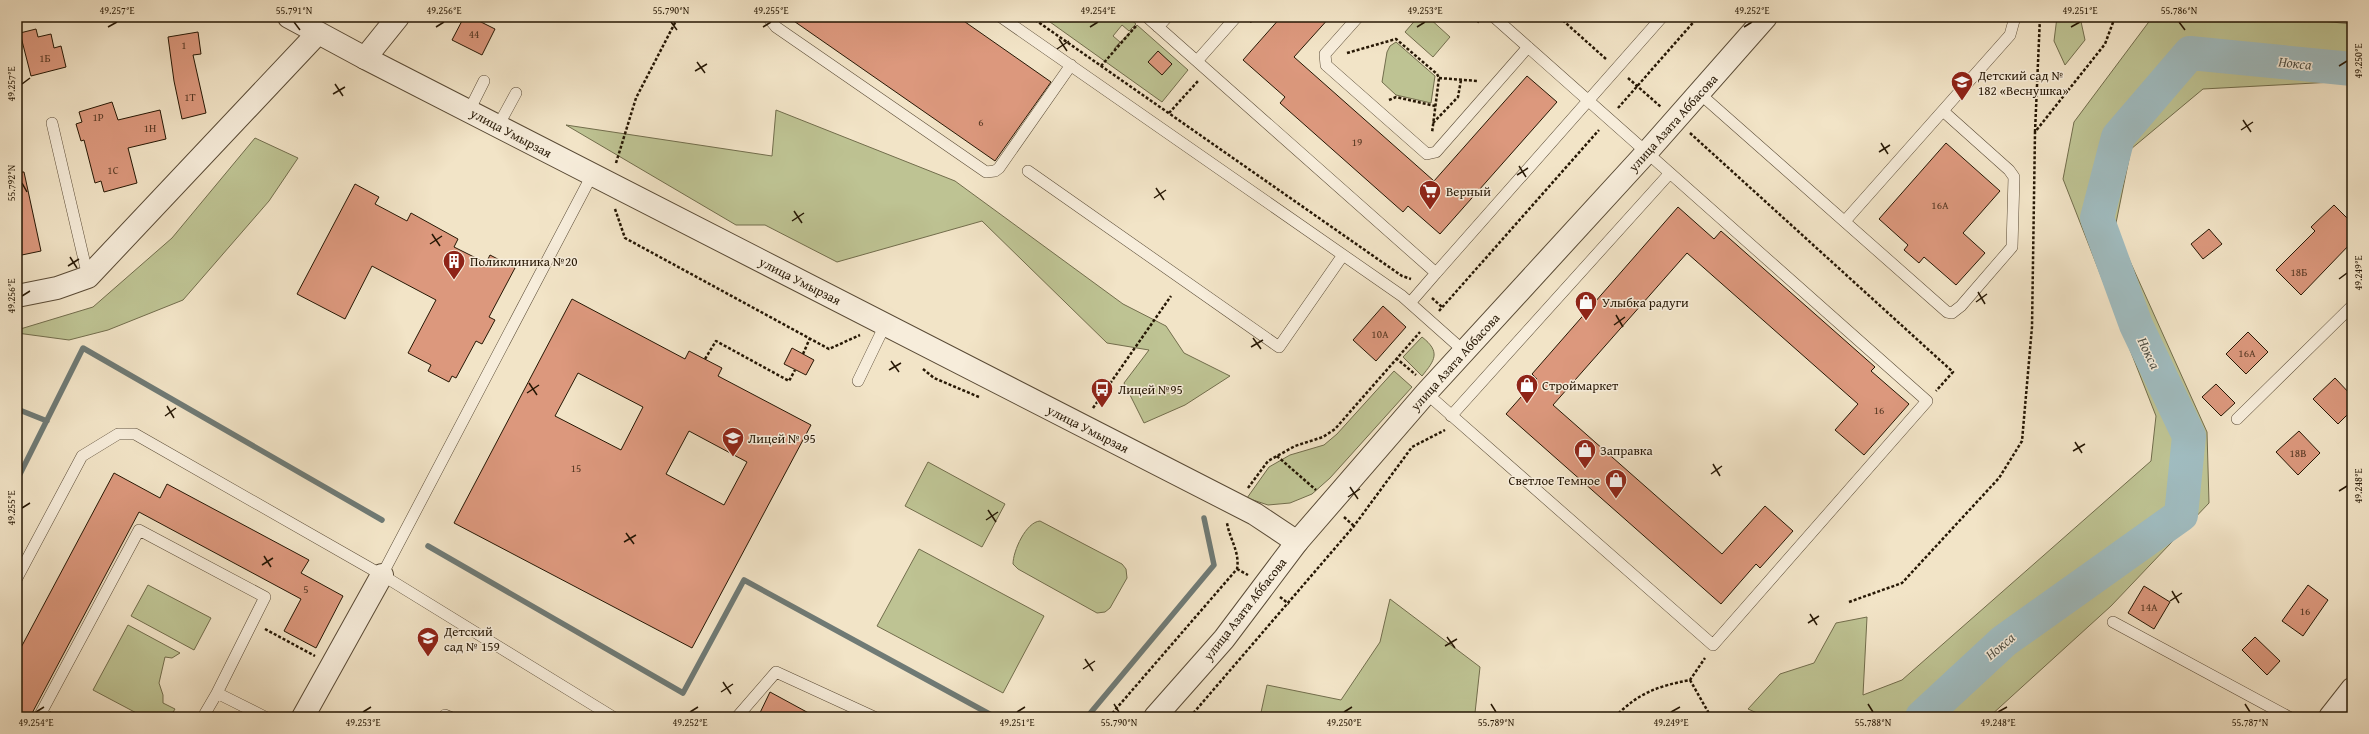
<svg xmlns="http://www.w3.org/2000/svg" width="2369" height="734" viewBox="0 0 2369 734" font-family="'Gentium Book Plus',serif">
<style>
.green{fill:#bec393;stroke:#726d4c}
.lines{fill:none;stroke-linecap:round;stroke-linejoin:round}
.stream{stroke:#6f7a75;stroke-width:5.5}
.river{stroke:#a0bcc0;stroke-width:34}
.building{fill:#dc987d;stroke:#261704;fill-rule:evenodd}
.service-casing{stroke:#594a35;stroke-width:12}
.minor-casing{stroke:#594a35;stroke-width:24}
.tertiary-casing{stroke:#594a35;stroke-width:24}
.path{stroke:#261704;stroke-width:2.5;stroke-dasharray:3 2;stroke-linecap:butt}
.service{stroke:#f7eddb;stroke-width:11}
.minor{stroke:#f7eddb;stroke-width:22}
.tertiary{stroke:#f7eddb;stroke-width:22}
.ticks{fill:none;stroke:#261704;stroke-width:1.5}
.labels{text-anchor:middle;dominant-baseline:central;stroke-width:3;stroke-linejoin:round;paint-order:stroke}
.number-label{font-size:11px;fill:#543722}
.poi-label{font-size:13px;fill:#261704;stroke:#f7eddb;text-anchor:start}
.street-label{font-size:13px;fill:#261704;stroke:#f7eddb}
.water-label{font-size:14px;font-style:italic;fill:#515146;stroke:#f7eddb}
.neatline{fill:none;stroke:#261704;stroke-width:1.5}
.ticks-label{font-size:10px;text-anchor:middle;fill:#261704}
</style>
<rect width="100%" height="100%" fill="#f2e4c7"/>
<filter id="stains"><feTurbulence type="fractalNoise" baseFrequency=".005" numOctaves="4"/><feColorMatrix values="0 0 0 0 .2 0 0 0 0 .09 0 0 0 0 .02 0 0 0 .5 -.17"/></filter>
<radialGradient id="worn" r=".72"><stop offset=".6" stop-color="#630" stop-opacity="0"/><stop offset="1" stop-color="#630" stop-opacity=".3"/></radialGradient>
<!-- green -->
<path class="green" d="M1043 17H1128L1136 24 1129 31 1122 25 1113 36 1120 42 1114 49 1137 25 1188 70 1162 102Z
M1418 17H1428L1450 37 1433 57 1405 32Z
M2057 17H2080L2085 40 2065 65 2054 41Z
M2157 17H2281L2352 24V81L2203 89 2131 149 2115 228 2207 432 2209 503 2111 606 1989 717H1766L1748 709 1780 674 1814 663 1836 623 1867 617 1863 695 1902 680 2151 461 2156 416 2063 179 2074 122 2151 19Z
M1396 42 1435 76 1431 103 1396 95 1382 82 1387 52 1390 46Z
M776 110 955 181 1123 304 1166 326 1184 353 1230 376 1185 405 1144 423 1124 383 1149 350 1107 343 982 221 837 262 765 225H736L566 125 772 156Z
M255 138 298 158 269 201 183 300 108 330 69 340 17 333V330L93 307 172 238Z
M1422 337C1441 352 1435 360 1422 376L1403 357Z
M1394 371 1412 387 1330 478 1312 494 1290 503 1268 505 1247 498 1269 467 1290 455 1324 445 1337 434Z
M928 462 1005 504 982 547 905 506Z
M1040 521 1122 564 1126 569 1127 578 1110 608 1105 612 1097 613 1018 569 1013 564C1013 551 1026 522 1040 521Z
M919 549 1044 616 1003 693 877 626Z
M148 585 211 618 194 650 131 616Z
M1390 599 1480 667 1475 713 1478 717H1260L1267 685 1341 700 1380 642Z
M128 625 180 653 172 658 165 657 159 683 163 695V703L175 709 170 717H144L93 690Z"/>
<g class="lines">
<!-- stream -->
<path class="stream" d="M17 409 47 421
M17 480 83 348 382 520
M428 546 683 693 744 580 995 717
M1087 717 1214 565 1204 518"/>
<!-- river -->
<path class="river" d="M1922 717 2004 641 2181 515 2189 436 2136 325 2097 218 2118 137 2190 53 2352 69"/>
</g>
<!-- building -->
<path class="building" d="M464 17H471L495 29 482 55 452 40Z
M788 17H958L1051 82 995 161Z
M1281 17H1330L1294 57 1434 181 1527 76 1557 102 1440 234 1408 206 1403 212 1280 103 1285 97 1243 60Z
M36 29 38 37 51 34 54 48 61 46 66 67 31 76 20 33Z
M198 32 201 54 193 55 206 113 182 119 174 81 168 37Z
M1158 51 1172 64 1162 75 1148 62Z
M112 102 118 120 160 110 166 139 128 148 137 183 104 192 101 181 95 183 84 140 81 141 76 124 82 122 79 112Z
M1946 143 2000 191 1963 233 1985 253 1956 285 1924 257 1919 263 1904 250 1908 245 1879 219Z
M17 172H24L41 251 17 256Z
M355 184 379 197 375 204 407 221 411 213 458 239 454 247 486 263 490 255 515 268 489 317 495 320 482 344 476 341 456 378 452 376 449 382 428 371 431 365 408 353 436 300 372 266 345 319 297 294Z
M2334 205 2352 223V242L2301 295 2276 270 2315 231 2311 227Z
M1678 207 1714 239 1721 231 1875 367 1871 371 1909 404 1864 455 1835 430 1858 404 1687 253 1553 405 1722 554 1765 506 1793 531 1760 568 1756 564 1721 604 1506 414 1537 379 1532 374Z
M2209 229 2222 244 2203 259 2191 244Z
M572 299 685 359 689 351 722 368 718 376 811 425 692 648 454 523ZM578 373 643 407 621 450 555 416ZM689 431 747 462 724 505 666 474Z
M1383 306 1406 327 1376 361 1353 340Z
M2248 332 2268 352 2246 374 2226 354Z
M792 348 814 360 806 375 784 364Z
M2335 378 2352 396V410L2338 424 2313 399Z
M2216 384 2235 403 2221 416 2202 397Z
M2299 431 2320 453 2298 475 2276 452Z
M114 473 160 498 167 484 309 560 301 573 343 596 316 648 284 631 301 599 139 512 30 717H17V655Z
M2308 585 2328 600 2303 636 2282 621Z
M2144 586 2170 602 2154 629 2128 613Z
M2255 637 2280 661 2267 675 2242 650Z
M770 692 816 717H758Z"/>
<g class="lines">
<!-- service casing -->
<g class="service-casing">
<path id="service" d="M768 17 776 27 986 172 995 171 999 168 1071 65
M1001 17 1402 296 1465 352
M1147 17 1436 273 1410 303
M1358 17 1325 54 1326 65 1427 154 1436 152 1528 47
M1158 27 1167 17
M1197 61 1236 17
M1699 93 1947 312 1952 313 1961 306 2012 247 2014 177 2009 170 1943 111
M469 111 484 81
M52 123 88 277
M498 126 516 93
M1028 171 1279 347 1343 255
M1845 221 2010 35 2015 17
M1436 273 1662 17
M858 381 885 325
M1426 393 1713 645 1927 401 1494 17
M1451 416 1670 173
M2237 419 2352 306
M382 575 592 175
M17 578 82 456 118 434H135L382 575 613 717
M2113 622 2289 717
M217 693 265 717
M48 717 41 713 139 530 265 597 217 693 203 717
M444 717 445 715 450 717
M737 717 776 672 874 717"/>
</g>
<!-- minor casing -->
<g class="minor-casing">
<path id="minor" d="M289 17 365 58
M17 296 57 288 88 277 318 33
M1297 542 1426 393 1647 152 1766 17
M303 717 382 575
M2330 717 2352 689"/>
</g>
<!-- tertiary casing -->
<g class="tertiary-casing">
<path id="tertiary" d="M398 17 365 58 1255 514 1297 542 1224 639 1155 717"/>
</g>
<!-- path -->
<path class="path" d="M1031 17 1402 276 1411 279
M1473 17 1480 23
M1559 17 1606 59
M1250 22 1255 17
M1347 53 1396 39 1437 74 1439 78 1432 133
M1101 66 1136 26
M1439 78 1478 81
M1628 78 1661 107
M1389 100 1396 97 1435 106
M1618 108 1698 17
M1169 113 1198 81
M1433 123 1458 97 1461 80
M2035 132 2040 17
M1690 133 1953 372 1936 391
M616 163 636 98 678 17
M615 209 625 238 829 349 860 335
M1432 298 1442 307
M1439 311 1599 130
M803 354 810 338
M1396 358 1416 375
M705 359 716 341 789 381 795 370
M923 369 934 378 979 397
M1093 408 1171 296
M1277 456 1316 490
M1248 488 1268 461 1295 446 1323 437 1335 429 1420 332
M1344 517 1354 526
M1237 569 1248 575
M1280 597 1289 604
M1849 602 1902 583 1999 478 2022 441 2032 327 2035 132 2105 44 2115 17
M265 629 315 656
M1690 680 1711 717
M1109 717 1237 569C1240 552 1230 540 1227 523
M1190 717 1354 526 1412 447 1445 430
M1615 717C1638 693 1658 686 1690 680L1705 658"/>
<!-- service -->
<use href="#service" class="service"/>
<!-- minor -->
<use href="#minor" class="minor"/>
<!-- tertiary -->
<use href="#tertiary" class="tertiary"/>
</g>
<!-- ticks -->
<path class="ticks" d="M294 22 300 30M671 22 677 30M2179 22 2185 30M108 27 117 22M436 27 444 22M763 27 771 22M1090 27 1098 22M1417 27 1425 22M1744 27 1752 22M2071 27 2080 22M1059 39 1067 51M1057 49 1069 41M697 62 705 73M2339 66 2347 61M695 71 707 64M22 84 30 78M335 84 343 96M333 94 345 87M2243 120 2251 132M2241 130 2253 122M1881 143 1888 154M1879 152 1890 145M1519 166 1526 177M1517 175 1528 168M22 183 27 192M1156 188 1164 200M1154 198 1166 190M794 211 802 223M792 221 804 213M432 234 440 246M430 244 442 236M70 257 77 268M68 266 79 259M2339 279 2347 273M1978 292 1985 304M22 296 30 291M1976 302 1987 294M1616 315 1623 327M1614 325 1625 317M1253 338 1261 349M1251 347 1263 340M891 361 899 372M889 370 901 363M529 383 537 395M527 393 539 385M167 406 174 418M165 416 176 408M2075 442 2082 453M2073 451 2085 444M1713 464 1720 476M1711 474 1722 466M1350 487 1358 499M2339 491 2347 486M1348 497 1360 489M22 508 30 503M988 510 996 522M986 520 998 512M626 533 634 544M624 542 636 535M264 556 271 567M262 565 273 558M2172 591 2179 603M2170 601 2182 593M1810 614 1817 625M1808 623 1819 616M1447 637 1455 648M1445 646 1457 639M1085 659 1093 671M1083 669 1095 661M723 682 731 694M721 692 733 684M1114 704 1119 712M1491 704 1496 712M1868 704 1873 712M2245 704 2250 712M36 712 44 707M363 712 371 707M690 712 698 707M1017 712 1025 707M1344 712 1352 707M1671 712 1680 707M1998 712 2007 707"/>
<!-- icons -->
<defs>
<g id="school-pin" transform="scale(1.15)"><path d="M0 17L-7.5 6A9.5 9.5 0 1 1 7.5 6Z" fill="#8f2418" stroke="#f7eddb"/><path d="M0-5L7-2L0 1L-7-2ZM-4 1L0 2.5L4 1V4Q0 6-4 4Z" fill="#fff"/></g>
<g id="supermarket-pin" transform="scale(1.15)"><path d="M0 17L-7.5 6A9.5 9.5 0 1 1 7.5 6Z" fill="#8f2418" stroke="#f7eddb"/><path d="M-6-5.5h2.5l.6 2H6L4.5 2H-2.5L-4.4-4H-6ZM-1.5 3.2a1.3 1.3 0 1 0 .1 0ZM3 3.2a1.3 1.3 0 1 0 .1 0Z" fill="#fff"/></g>
<g id="building-pin" transform="scale(1.15)"><path d="M0 17L-7.5 6A9.5 9.5 0 1 1 7.5 6Z" fill="#8f2418" stroke="#f7eddb"/><path d="M-4-6H4V6H1V3H-1V6H-4ZM-2.5-4.3h1.7v1.8h-1.7ZM.8-4.3h1.7v1.8H.8ZM-2.5-1h1.7V.8h-1.7ZM.8-1h1.7V.8H.8Z" fill="#fff"/></g>
<g id="shop-pin" transform="scale(1.15)"><path d="M0 17L-7.5 6A9.5 9.5 0 1 1 7.5 6Z" fill="#8f2418" stroke="#f7eddb"/><path d="M-5-2.5h2.3a2.7 3.5 0 0 1 5.4 0H5L5.5 6h-11ZM-1.5-2.5h3a1.5 2.3 0 0 0-3 0Z" fill="#fff"/></g>
<g id="bus-pin" transform="scale(1.15)"><path d="M0 17L-7.5 6A9.5 9.5 0 1 1 7.5 6Z" fill="#8f2418" stroke="#f7eddb"/><path d="M-5-6H5V4H4V6H2V4H-2V6H-4V4H-5ZM-3.5-4V0h7V-4ZM-3.5 1.2v1.5H-2V1.2ZM2 1.2v1.5H3.5V1.2Z" fill="#fff"/></g>
</defs>
<g fill-rule="evenodd">
<use href="#school-pin" x="1962" y="82"/>
<use href="#supermarket-pin" x="1430" y="191"/>
<use href="#building-pin" x="454" y="261"/>
<use href="#shop-pin" x="1586" y="302"/>
<use href="#shop-pin" x="1527" y="385"/>
<use href="#bus-pin" x="1102" y="389"/>
<use href="#school-pin" x="733" y="438"/>
<use href="#shop-pin" x="1585" y="450"/>
<use href="#shop-pin" x="1616" y="480"/>
<use href="#school-pin" x="428" y="638"/>
</g>
<g class="labels">
<!-- number labels -->
<g class="number-label">
<text x="474" y="34">44</text>
<text x="184" y="45">1</text>
<text x="45" y="58">1Б</text>
<text x="190" y="97">1Т</text>
<text x="98" y="117">1Р</text>
<text x="981" y="122">6</text>
<text x="150" y="128">1Н</text>
<text x="1357" y="142">19</text>
<text x="113" y="170">1С</text>
<text x="1940" y="205">16А</text>
<text x="2299" y="272">18Б</text>
<text x="1380" y="334">10А</text>
<text x="2247" y="353">16А</text>
<text x="1879" y="410">16</text>
<text x="2298" y="453">18В</text>
<text x="576" y="468">15</text>
<text x="306" y="589">5</text>
<text x="2149" y="607">14А</text>
<text x="2305" y="611">16</text>
</g>
<!-- poi labels -->
<g class="poi-label">
<text x="1978" y="75">Детский сад №<tspan x="1978" dy="15">182 «Веснушка»</tspan></text>
<text x="1446" y="191">Верный</text>
<text x="470" y="261">Поликлиника №20</text>
<text x="1602" y="302">Улыбка радуги</text>
<text x="1542" y="385">Строймаркет</text>
<text x="1118" y="389">Лицей №95</text>
<text x="748" y="438">Лицей № 95</text>
<text x="1600" y="450">Заправка</text>
<text x="1600" y="480" text-anchor="end">Светлое Темное</text>
<text x="444" y="631">Детский<tspan x="444" dy="15">сад № 159</tspan></text>
</g>
<!-- street labels -->
<g class="street-label">
<text transform="translate(1673 123) rotate(-48)">улица Азата Аббасова</text>
<text transform="translate(511 133) rotate(28)">улица Умырзая</text>
<text transform="translate(800 281) rotate(27)">улица Умырзая</text>
<text transform="translate(1455 362) rotate(-48)">улица Азата Аббасова</text>
<text transform="translate(1088 429) rotate(27)">улица Умырзая</text>
<text transform="translate(1245 609) rotate(-52)">улица Азата Аббасова</text>
</g>
<!-- water labels -->
<g class="water-label">
<text transform="translate(2295 63) rotate(6)">Нокса</text>
<text transform="translate(2149 353) rotate(64)">Нокса</text>
<text transform="translate(2000 646) rotate(-40)">Нокса</text>
</g>
</g>
<!-- margin -->
<rect width="2369" height="734" fill="none" stroke="#f2e4c7" stroke-width="44"/>
<rect x="22" y="22" width="2325" height="690" class="neatline"/>
<g class="ticks-label">
<text x="117" y="14">49.257°E</text>
<text x="294" y="14">55.791°N</text>
<text x="444" y="14">49.256°E</text>
<text x="671" y="14">55.790°N</text>
<text x="771" y="14">49.255°E</text>
<text x="1098" y="14">49.254°E</text>
<text x="1425" y="14">49.253°E</text>
<text x="1752" y="14">49.252°E</text>
<text x="2080" y="14">49.251°E</text>
<text x="2179" y="14">55.786°N</text>
<text transform="translate(2358 61) rotate(-90)" y="4">49.250°E</text>
<text transform="translate(11 84) rotate(-90)" y="4">49.257°E</text>
<text transform="translate(11 183) rotate(-90)" y="4">55.792°N</text>
<text transform="translate(2358 273) rotate(-90)" y="4">49.249°E</text>
<text transform="translate(11 296) rotate(-90)" y="4">49.256°E</text>
<text transform="translate(2358 486) rotate(-90)" y="4">49.248°E</text>
<text transform="translate(11 508) rotate(-90)" y="4">49.255°E</text>
<text x="36" y="726">49.254°E</text>
<text x="363" y="726">49.253°E</text>
<text x="690" y="726">49.252°E</text>
<text x="1017" y="726">49.251°E</text>
<text x="1119" y="726">55.790°N</text>
<text x="1344" y="726">49.250°E</text>
<text x="1496" y="726">55.789°N</text>
<text x="1671" y="726">49.249°E</text>
<text x="1873" y="726">55.788°N</text>
<text x="1998" y="726">49.248°E</text>
<text x="2250" y="726">55.787°N</text>
</g>
<rect width="100%" height="100%" filter="url(#stains)"/>
<rect width="100%" height="100%" fill="url(#worn)"/>
</svg>
